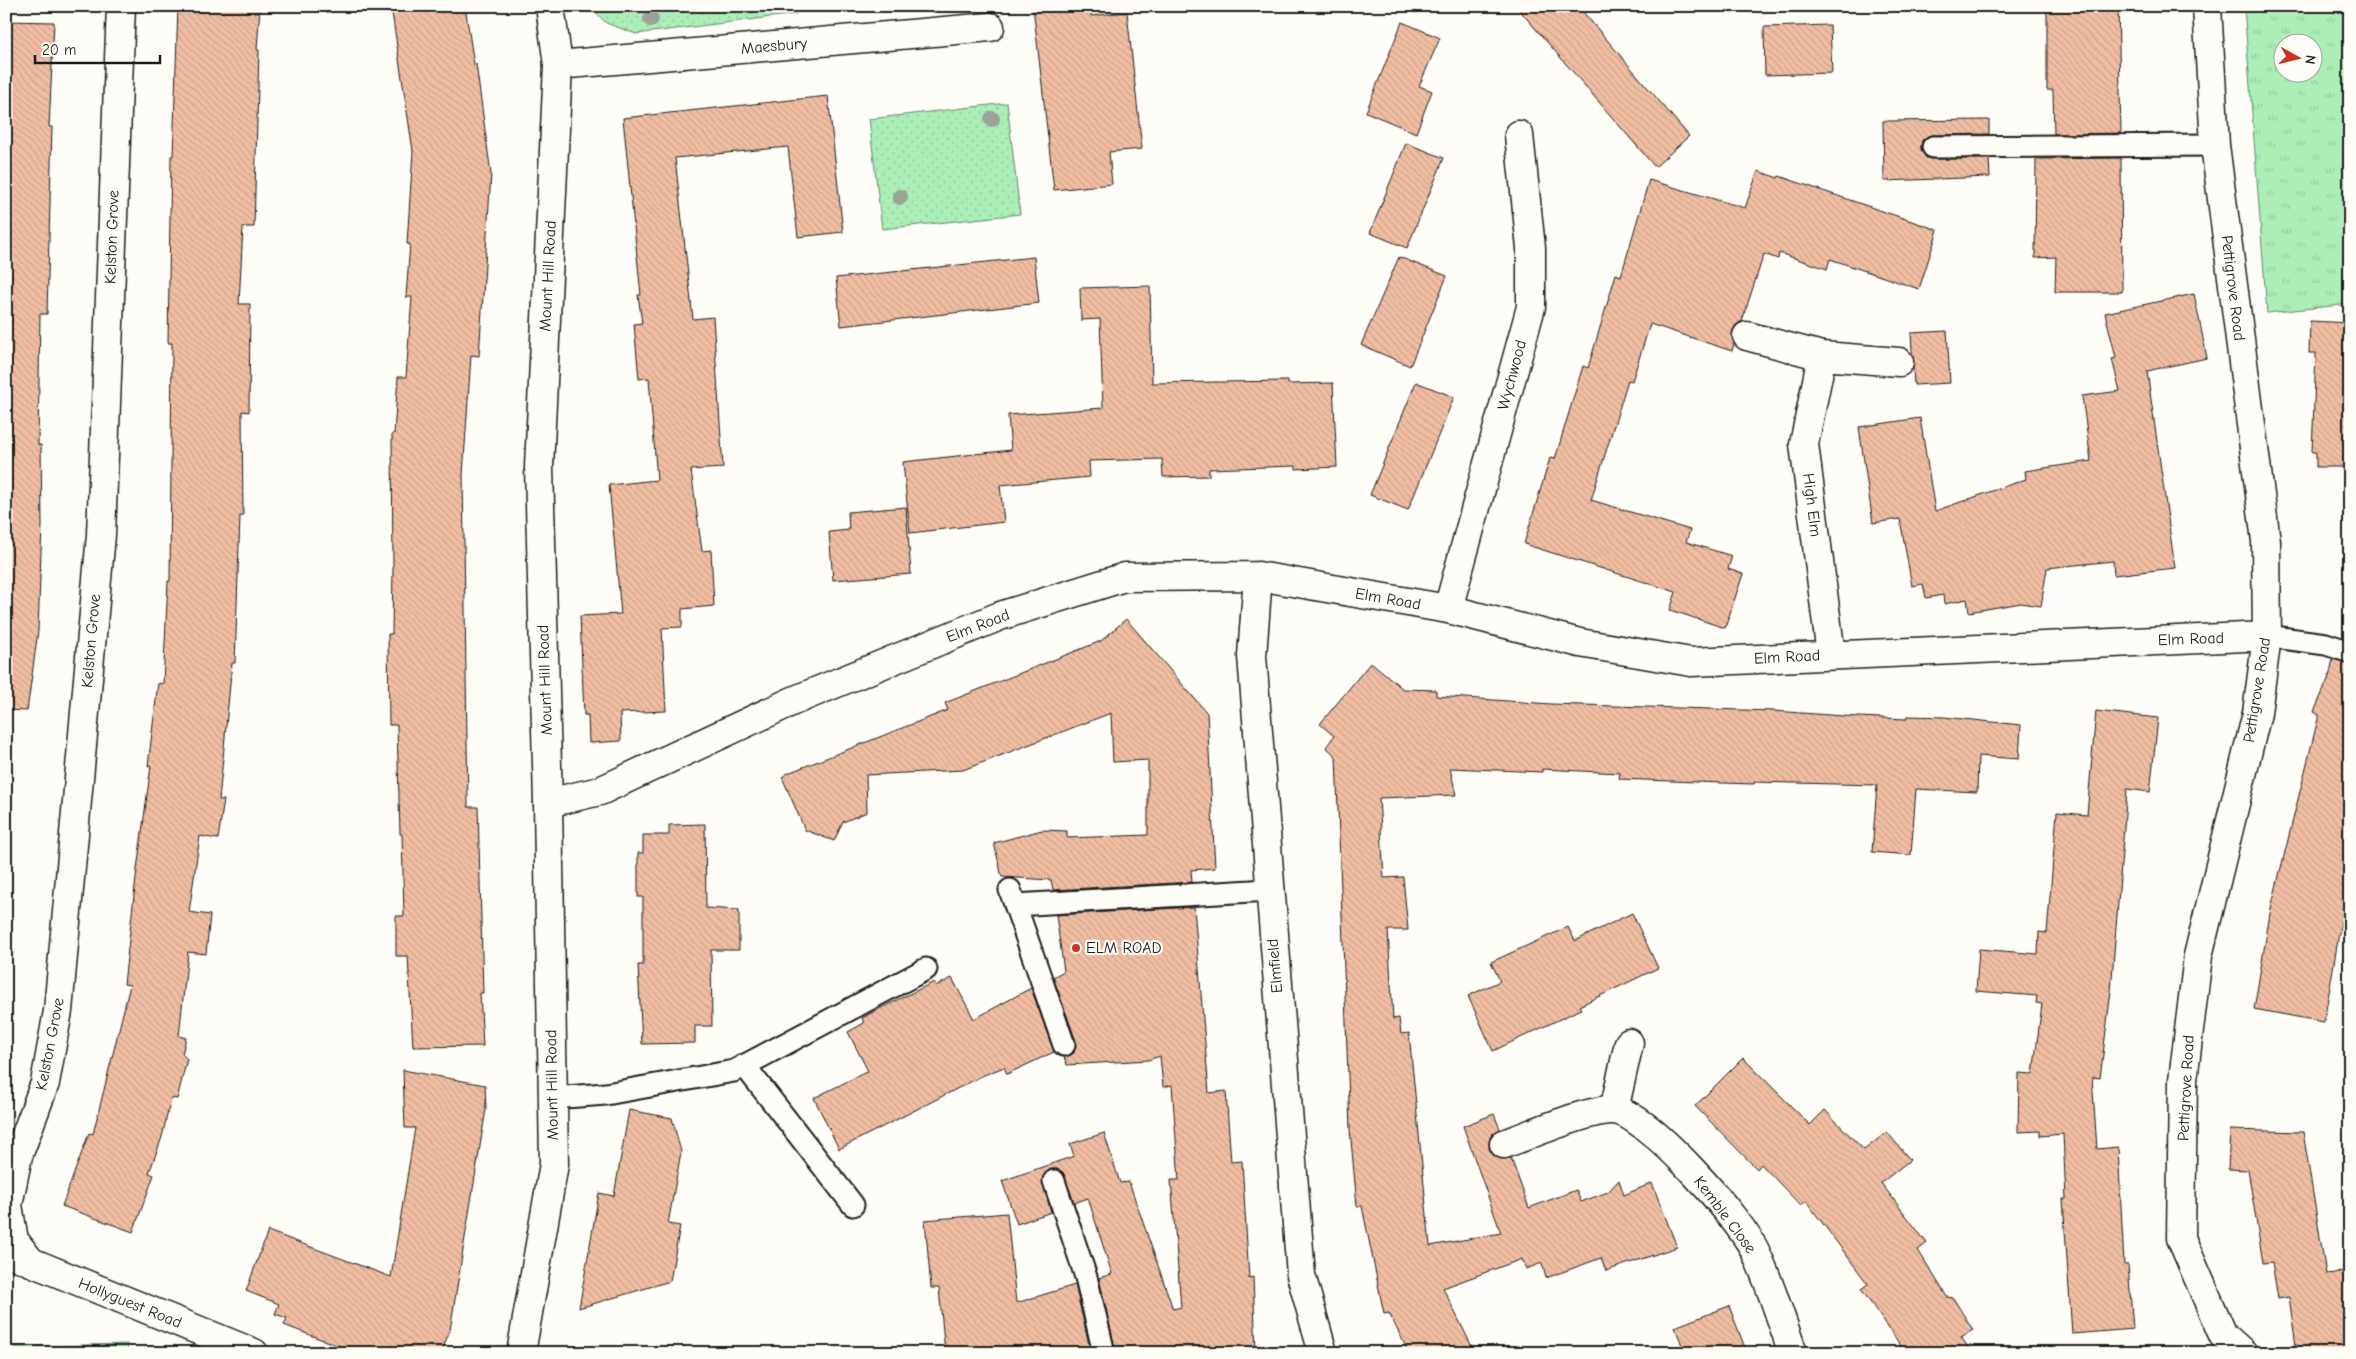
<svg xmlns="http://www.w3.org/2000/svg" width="2356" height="1359" viewBox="0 0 2356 1359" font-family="'Comic Neue',sans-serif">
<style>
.grass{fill:url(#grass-dots);stroke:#64856a}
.park{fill:url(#park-tufts);stroke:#64856a;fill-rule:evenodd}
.garden{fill:#abeeb8;stroke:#64856a}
.building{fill:url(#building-back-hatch);stroke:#1c1c1c}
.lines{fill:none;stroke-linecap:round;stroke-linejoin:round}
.service-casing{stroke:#1c1c1c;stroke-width:25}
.minor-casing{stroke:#1c1c1c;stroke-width:31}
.tertiary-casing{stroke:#1c1c1c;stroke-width:31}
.service{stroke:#fdfcf7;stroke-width:21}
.minor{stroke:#fdfcf7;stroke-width:28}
.tertiary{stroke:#fdfcf7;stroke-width:28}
.tree{fill:#99a398}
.poi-dot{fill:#c8321e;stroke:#fdfcf7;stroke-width:2}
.labels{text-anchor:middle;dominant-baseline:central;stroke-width:4.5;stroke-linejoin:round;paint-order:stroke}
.street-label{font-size:16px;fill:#1c1c1c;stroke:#fdfcf7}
.poi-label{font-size:16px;fill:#1c1c1c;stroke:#fdfcf7;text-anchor:start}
</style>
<defs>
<pattern id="grass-dots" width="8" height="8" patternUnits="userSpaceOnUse" patternTransform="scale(1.25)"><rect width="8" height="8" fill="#abeeb8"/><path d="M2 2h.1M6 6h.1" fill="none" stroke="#93cc9e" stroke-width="1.8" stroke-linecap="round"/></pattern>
<pattern id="park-tufts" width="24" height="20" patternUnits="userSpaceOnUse" patternTransform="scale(1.25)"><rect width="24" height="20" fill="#abeeb8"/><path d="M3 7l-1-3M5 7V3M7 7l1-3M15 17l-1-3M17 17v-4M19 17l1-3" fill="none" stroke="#93cc9e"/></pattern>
<pattern id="building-back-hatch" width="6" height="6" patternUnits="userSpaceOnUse" patternTransform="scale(1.25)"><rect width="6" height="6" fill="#f1bea3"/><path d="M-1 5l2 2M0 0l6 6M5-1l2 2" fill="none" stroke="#cea38c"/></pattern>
</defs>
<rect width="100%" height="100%" fill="#fdfcf7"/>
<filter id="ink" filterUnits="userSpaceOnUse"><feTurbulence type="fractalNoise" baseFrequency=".02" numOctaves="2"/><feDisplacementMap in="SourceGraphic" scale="10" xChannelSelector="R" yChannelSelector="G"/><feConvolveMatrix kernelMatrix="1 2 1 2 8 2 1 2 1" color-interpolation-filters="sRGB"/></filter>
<g filter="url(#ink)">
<!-- grass -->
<path class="grass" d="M590 6H795L796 14 636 34 606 23Z
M1007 103 1020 214 882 229 869 119Z"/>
<!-- park -->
<path class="park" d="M2244 6H2350V304L2267 313ZM2284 42H2314V72H2284Z"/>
<!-- garden -->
<path class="garden" d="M127 1344 128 1353H6V1347Z"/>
<!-- building -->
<path class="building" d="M178 6H260L257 50H259L254 227H243L239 304H250L249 412 242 411 243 516H240L235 663H232L219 800H224L218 839 200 836 189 912 210 915 206 954 188 952 179 1036 186 1038 182 1054 187 1059 177 1099 171 1098 162 1137 149 1173 154 1175 133 1232 62 1206 89 1133 93 1134 130 985 124 984 137 869 151 766H148L158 683 163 684 168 581H170L172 343H168L171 156H173Z
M391 6H465L474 65 476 64 491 174 479 356 471 355 463 475 468 807H478L483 993H480L483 1046 413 1047 408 956H396V916H404L402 834H400L397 725H389L388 634H392L393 567 392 434H394L398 377H406L412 297H406L410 244H407L413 151Z
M1033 6H1090L1091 16 1127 12 1142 149 1109 152 1112 184 1054 190Z
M1516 6H1578L1689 136 1655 167Z
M2047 6H2118L2121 133 2054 134 2053 90H2047Z
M6 21 54 22 49 127H52L47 314H40L38 445H41L42 525 38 631 27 711 6 710Z
M1402 22 1440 38 1419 86 1432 91 1416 133 1366 112Z
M1830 25 1832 73 1765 75 1764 27Z
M828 96 843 232 798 237 788 147 675 158 693 319 713 317 723 468 691 470 702 551 711 550 714 606 682 609V627L662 628 666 711 620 713 621 741 589 743 588 715H584L580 616 621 614 609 485 657 480 649 378 639 379 634 324 642 323 638 295H641L623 118Z
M1989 120V134L1932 135 1922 140 1921 148 1926 158 1933 159H1989L1990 177 1884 181 1883 121Z
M1406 143 1444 158 1407 248 1370 233Z
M2121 158 2122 292H2055L2056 257 2035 258 2036 159Z
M1758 171 1778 178 1779 176 1938 230 1919 289 1830 259 1827 269 1779 253 1778 259 1764 254 1742 321 1736 325 1732 332 1734 344 1732 351 1650 324 1632 381 1628 380 1591 500 1690 530 1686 542 1732 556 1728 569 1743 574 1725 628 1670 610 1676 592 1524 544 1550 458 1555 459 1583 366 1588 368 1616 274 1621 276 1649 180 1745 208Z
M1034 257 1039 303 841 326 836 278Z
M1399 257 1447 276 1410 366 1361 345Z
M1150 286 1152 383 1288 381V384L1333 383 1337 467 1296 469V466L1209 469V476L1163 477 1162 459 1089 461 1090 477 1000 485 1004 522 910 533 903 462 1011 450 1008 415 1103 408 1100 319 1081 320 1080 288Z
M2194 294 2207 358 2147 371 2175 568 2114 575 2113 561 2047 568 2041 606 2021 603 1969 612 1967 599 1944 604 1943 595 1926 598 1923 584 1912 586 1900 519 1873 523 1859 427 1920 418 1935 511 2026 479 2025 471 2091 461 2082 396 2120 391 2112 359 2116 358 2105 313Z
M2310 321 2350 323V467H2316V452H2312L2316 353H2309Z
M1947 331 1950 383 1914 385 1911 333Z
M1416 382 1454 397 1408 510 1370 495Z
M906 507 911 574 833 580 829 532 849 530 848 512Z
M1126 619 1207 713 1215 868 1191 870 1192 882 1053 890 1051 880 1002 877 994 843 1042 830 1067 831V838L1148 835V760L1113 762 1111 713 963 770 866 775 867 812 843 822 834 841 805 830 782 777 788 773 948 710 945 703 1101 641Z
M2333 659 2350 664V906L2344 904 2324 1022 2254 1009 2271 908 2319 715 2314 712 2329 677Z
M1371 662 1403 689 1436 690V696L1551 704 1774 711 1857 717 1907 719V716L1944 717 2021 725 2019 759 1978 756 1977 792 1916 789 1911 855 1872 852 1877 785 1754 782V784L1723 783 1619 779 1620 773 1542 769V772L1450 768 1456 795 1379 798 1384 878 1403 877 1408 930H1388L1393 1019 1399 1018 1401 1034 1409 1033 1430 1246 1501 1233 1463 1126 1494 1114 1500 1129 1492 1134 1489 1141V1149L1494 1156 1501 1159 1511 1158 1529 1208 1576 1190 1581 1202 1608 1192 1619 1180 1624 1195 1652 1183 1677 1247 1606 1271 1601 1258 1546 1278 1542 1263 1526 1269 1522 1259 1443 1288 1475 1353H1409L1389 1313 1384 1314 1362 1206H1357L1350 1129 1336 756 1326 747 1334 736 1320 724Z
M2096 711 2158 718 2150 792 2127 789 2111 991 2100 1078 2092 1077 2097 1149 2118 1147 2124 1265H2128L2133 1329 2072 1334 2063 1199H2066L2063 1134 2040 1136V1131L2018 1132 2019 1073 2033 1074 2042 1004 2036 1003 2037 996 1976 991 1979 949 2038 954 2039 932 2047 933 2057 812 2087 815Z
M705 824 706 908 739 910V950H711L712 1026H695V1043L642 1044 638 965H643V897H638V853H643V835H669V825Z
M1194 907 1209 1093 1226 1091 1231 1162 1242 1161 1249 1278 1253 1277 1256 1353H1116L1099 1278 1112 1274 1088 1198 1074 1203 1063 1172 1057 1169H1050L1042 1179 1051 1212 1017 1224 1002 1181 1074 1156 1070 1144 1104 1133 1120 1183 1129 1182 1173 1309 1181 1307 1171 1180H1179L1172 1085 1163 1087 1160 1056 1148 1060 1067 1065 1064 1057 1074 1053 1076 1041 1053 977 1064 971 1056 915Z
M1632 913 1658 968 1579 1006 1581 1009 1493 1051 1468 996 1500 981 1491 962 1568 927 1575 941Z
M952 978 974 1019 1031 988 1054 1052 1007 1074 1004 1067 984 1075 839 1149 814 1098 868 1071 848 1032 864 1023 862 1018 881 1008 934 982 936 986Z
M1743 1058 1810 1125 1825 1110 1864 1150 1887 1132 1910 1160 1881 1183 1927 1243 1918 1250 1947 1297 1953 1298 1973 1330 1961 1337 1972 1353H1906L1861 1289 1868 1284 1806 1201 1801 1206 1761 1164 1757 1169 1695 1106Z
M403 1070 485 1085 486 1109 450 1330 441 1353H357L284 1325 287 1318 275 1314 279 1304 246 1291 268 1231 391 1277 415 1128H405Z
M629 1110 672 1118 681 1152 668 1224 680 1226 670 1281 579 1308 599 1193 614 1196Z
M2230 1130 2303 1132 2326 1274 2350 1271V1353H2297L2289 1297 2278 1299 2272 1262 2263 1263 2248 1170 2228 1169Z
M1007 1213 1016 1303 1075 1285 1091 1353H945L939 1288H931L925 1220Z
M1729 1306 1747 1353H1685L1675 1327Z"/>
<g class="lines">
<!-- service casing -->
<g class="service-casing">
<path id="service" d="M1933 147 2215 145
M2267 636 2326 644 2350 652
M1010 890 1064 1045
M1015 905 1269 890
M744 1065 853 1205
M552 1098 606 1094 734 1071 926 969
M1054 1181 1086 1277 1104 1353"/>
</g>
<!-- minor casing -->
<g class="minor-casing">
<path id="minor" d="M2207 6 2215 145 2266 541 2267 636 2257 713 2198 956 2183 1080 2181 1238 2223 1335 2243 1353
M558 65 990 27
M1747 336 1822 356 1899 362
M1822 356 1804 444 1831 655
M1258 576 1252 656 1301 1275 1323 1353
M1448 609 1531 307V248L1519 135
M548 803 600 791 793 701 1000 616 1125 577 1258 576 1448 609 1580 643 1691 662 2267 636
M1614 1110 1629 1043
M1504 1144C1529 1135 1589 1109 1613 1110 1647 1112 1742 1221 1756 1253 1771 1285 1781 1320 1793 1353
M14 1255 254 1353
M31 1262 14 1240 8 1205 18 1156 45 1083 58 1011 101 535 121 6"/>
</g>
<!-- tertiary casing -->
<g class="tertiary-casing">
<path id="tertiary" d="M521 1353 554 1164 548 803 539 467 558 65 550 6"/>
</g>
<!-- service -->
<use href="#service" class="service"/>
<!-- minor -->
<use href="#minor" class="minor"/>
<!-- tertiary -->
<use href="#tertiary" class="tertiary"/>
</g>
<!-- trees -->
<g class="tree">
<circle cx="651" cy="19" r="8"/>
<circle cx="992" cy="119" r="8"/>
<circle cx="900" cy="197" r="8"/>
</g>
</g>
<!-- markers -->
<circle class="poi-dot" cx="1076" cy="948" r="5"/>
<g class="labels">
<!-- street labels -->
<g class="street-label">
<text transform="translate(774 46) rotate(-5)">Maesbury</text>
<text transform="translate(112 237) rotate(-88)">Kelston Grove</text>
<text transform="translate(548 276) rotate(-87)">Mount Hill Road</text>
<text transform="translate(2233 288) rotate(83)">Pettigrove Road</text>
<text transform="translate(1512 375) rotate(-75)">Wychwood</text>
<text transform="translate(1812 505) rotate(83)">High Elm</text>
<text transform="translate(1388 599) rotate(10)">Elm Road</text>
<text transform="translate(978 626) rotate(-21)">Elm Road</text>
<text transform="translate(2191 639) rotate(-2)">Elm Road</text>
<text transform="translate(91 641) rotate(-85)">Kelston Grove</text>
<text transform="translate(1787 657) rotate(-3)">Elm Road</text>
<text transform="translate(545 680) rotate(-92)">Mount Hill Road</text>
<text transform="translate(2257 690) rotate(-81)">Pettigrove Road</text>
<text transform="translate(1275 966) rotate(-95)">Elmfield</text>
<text transform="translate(50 1044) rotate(-79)">Kelston Grove</text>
<text transform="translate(552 1085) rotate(-91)">Mount Hill Road</text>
<text transform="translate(2186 1088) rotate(-87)">Pettigrove Road</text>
<text transform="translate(1725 1215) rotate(53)">Kemble Close</text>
<text transform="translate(130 1303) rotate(22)">Hollyguest Road</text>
</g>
<!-- poi labels -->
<g class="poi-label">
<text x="1086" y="948">ELM ROAD</text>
</g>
</g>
<!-- margin -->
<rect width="2356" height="1359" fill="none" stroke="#fdfcf7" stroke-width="25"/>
<rect x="12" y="12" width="2331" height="1334" fill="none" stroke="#1c1c1c" stroke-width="2" filter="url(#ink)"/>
<!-- north arrow -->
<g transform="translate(2298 58) rotate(98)"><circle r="24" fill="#fdfcf7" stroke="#a3a29f"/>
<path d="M0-4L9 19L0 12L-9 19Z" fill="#c8321e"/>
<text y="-8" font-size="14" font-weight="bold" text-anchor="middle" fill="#1c1c1c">N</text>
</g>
<!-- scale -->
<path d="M35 55v8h125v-8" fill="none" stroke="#1c1c1c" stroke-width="2.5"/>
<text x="42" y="55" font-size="15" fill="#1c1c1c" stroke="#fdfcf7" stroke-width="4" paint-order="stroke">20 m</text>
</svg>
